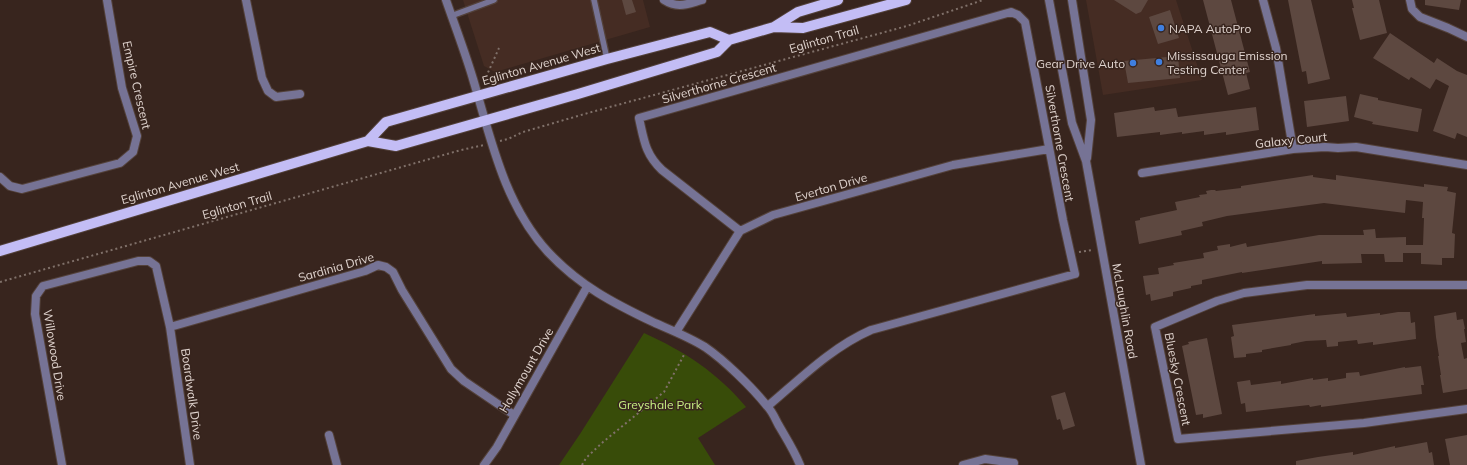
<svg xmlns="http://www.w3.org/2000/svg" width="1467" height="465" viewBox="0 0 1467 465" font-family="Mulish,sans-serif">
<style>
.built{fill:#452c23}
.green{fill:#384c09}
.building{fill:#5d4840}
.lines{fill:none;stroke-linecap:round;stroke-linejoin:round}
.service-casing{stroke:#53413a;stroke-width:8}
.minor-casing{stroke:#53413a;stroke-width:10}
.tertiary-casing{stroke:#53413a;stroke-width:10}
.primary-casing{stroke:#53413a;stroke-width:12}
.path{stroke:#80716a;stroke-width:2;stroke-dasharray:2 3;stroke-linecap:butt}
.service{stroke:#767395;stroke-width:5.5}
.minor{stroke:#767395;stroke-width:8}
.tertiary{stroke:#767395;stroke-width:8}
.primary{stroke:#c3bdf5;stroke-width:10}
.shop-dot{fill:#3f7fe0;stroke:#38251e;stroke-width:1.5}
.labels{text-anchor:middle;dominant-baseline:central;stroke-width:3;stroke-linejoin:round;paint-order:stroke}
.poi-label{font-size:12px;fill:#e0d4cf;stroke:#38251e;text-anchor:start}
.street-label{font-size:12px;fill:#e0d4cf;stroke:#38251e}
.park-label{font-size:12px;fill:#c7f182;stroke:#38251e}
</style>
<rect width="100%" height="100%" fill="#38251e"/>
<!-- built -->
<path class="built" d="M463 0H643L650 27 495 72 484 66Z
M1086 0H1176L1202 80 1103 95Z"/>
<!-- green -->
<path class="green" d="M644 333C684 351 718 373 746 407L698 438 715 465H559L580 434Z"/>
<!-- building -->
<path class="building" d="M622 0H632L636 12 626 15Z
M1114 0H1148L1141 12 1136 14Z
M1203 0H1231L1250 72 1246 73 1250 89 1228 95Z
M1288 0H1311L1330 79 1308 84 1306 71 1302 72Z
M1352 0H1379L1387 33 1360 40 1352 8H1354Z
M1425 0H1461L1459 10 1425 5Z
M1170 10 1179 38 1158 44 1149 17Z
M1390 33 1434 63 1437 58 1457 71 1467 75V137L1457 133 1455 139 1433 131 1449 86 1436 79 1430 89 1411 77 1409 80 1373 58Z
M1178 56 1180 78 1128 83 1124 61Z
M1360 94 1378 98V100L1422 109 1418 132 1372 124 1373 122 1354 117Z
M1346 96 1349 121 1307 127 1304 101Z
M1154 107 1155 111 1176 108 1178 117 1256 107 1259 130 1226 135V132L1204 135V131L1182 134V132L1160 135V132L1117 137 1114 113Z
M1313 175V177L1336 180V175L1424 187V184L1448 187 1447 191 1456 193 1452 233 1455 234 1454 258H1442V265L1421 264V253H1403V262H1385L1384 254H1361L1362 263 1322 264V261L1242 273V272L1202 280V284L1191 286V288L1173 292V296L1151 301 1150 294 1146 295 1143 276 1159 274 1158 268 1174 265 1173 263 1204 258 1203 253 1218 250 1217 246 1230 244V247L1246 243 1247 247 1319 235H1364L1363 230 1375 229 1376 238 1406 237V245H1423L1424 218H1422L1423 202 1406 200 1405 213 1324 203 1227 216 1202 222 1203 226 1181 231 1182 235 1139 244 1135 221 1140 220V218L1177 210 1175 202 1200 197 1199 195 1207 194 1206 191 1211 190H1215L1216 191 1241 188V186Z
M1398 312H1410L1411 323 1415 322 1416 339 1373 345V342L1358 344 1357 340 1338 342V346L1327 347 1326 340 1306 341 1291 344V345L1262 350V352L1246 354V357L1234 358 1231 337 1234 336 1232 325 1315 314V316L1346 313 1347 317 1380 313V315Z
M1456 312 1457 320 1463 319 1465 329H1464L1466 342 1461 343 1464 359 1467 358V389L1443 393 1440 375H1441L1438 356H1439L1436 337 1434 316Z
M1207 338 1222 414 1203 418V414L1196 415 1182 346 1189 344 1188 342Z
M1421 366 1424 385H1421L1422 394 1321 407V405L1310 407 1309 405 1246 412 1245 403 1241 404 1237 382 1250 380 1251 385 1281 381V384L1313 378V380L1328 378V381L1346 378V373L1359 372 1360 376 1405 367V368Z
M1065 392 1075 426 1063 430 1060 419 1057 420 1051 396Z
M1467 435V465H1450L1445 439Z
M1427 442 1429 453 1432 452 1434 465H1296V461L1318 457 1353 452V455L1395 446V448Z"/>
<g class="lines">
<!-- service casing -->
<g class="service-casing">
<path id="service" d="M594 0 607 59
M451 16 494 0"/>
</g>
<!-- minor casing -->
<g class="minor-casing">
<path id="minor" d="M246 0 262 78 268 91 276 97 300 94
M446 0C455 26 465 52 473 79 491 139 504 204 548 252 580 286 613 303 655 323 671 330 689 337 705 347 724 360 752 387 767 406 772 411 775 418 778 424 786 438 794 450 800 465
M664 0C678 9 687 4 702 0
M1263 0 1276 48 1293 149
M1410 0 1412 9 1420 17 1448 28 1467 37
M1142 173 1293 149 1325 147 1338 148 1356 147 1467 165
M0 177 10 186 22 189 120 163 133 152 137 136 122 88 107 0
M740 231 662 170C645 154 644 140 639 118L1011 12 1018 15 1025 22 1063 220 1075 274 871 330C832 347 800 379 768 406
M1467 285H1307L1244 293 1217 301 1155 327 1178 439 1364 423 1467 409
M170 327 365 271 378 265 386 267 393 272 402 290 451 369 464 381 514 415
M676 332 740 231 773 215 953 165 1049 149
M329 435 337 465
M62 465 35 314 36 296 43 286 138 261H149L156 266 170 327 190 465
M484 465 497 447 587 287
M963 465 985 459 1014 463"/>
</g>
<!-- tertiary casing -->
<g class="tertiary-casing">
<path id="tertiary" d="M1049 0 1072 123 1086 161 1141 465
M1072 0 1091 120 1087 158"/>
</g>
<!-- primary casing -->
<g class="primary-casing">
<path id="primary" d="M774 27 803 28 906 0
M368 141 386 122 607 59 710 32 729 40
M0 251 368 141 396 146 578 94 717 52 729 40 774 27 798 12 838 0"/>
</g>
<!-- path -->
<path class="path" d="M486 77 499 48
M500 141 508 139 523 132 588 113 907 26 983 0
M1079 252 1093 250
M0 282 461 150 484 145
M582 465 586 458 603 442 664 392 685 353"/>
<!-- service -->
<use href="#service" class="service"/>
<!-- minor -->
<use href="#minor" class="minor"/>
<!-- tertiary -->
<use href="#tertiary" class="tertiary"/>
<!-- primary -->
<use href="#primary" class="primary"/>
</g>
<!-- markers -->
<g class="shop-dot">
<circle cx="1161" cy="28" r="4"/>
<circle cx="1159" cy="62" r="4"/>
<circle cx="1133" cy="63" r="4"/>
</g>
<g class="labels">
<!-- poi labels -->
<g class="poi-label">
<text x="1169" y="28">NAPA AutoPro</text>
<text x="1167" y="55">Mississauga Emission<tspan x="1167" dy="14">Testing Center</tspan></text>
<text x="1125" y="63" text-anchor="end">Gear Drive Auto</text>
</g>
<!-- street labels -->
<g class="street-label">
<text transform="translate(824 39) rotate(-16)">Eglinton Trail</text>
<text transform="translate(541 64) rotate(-16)">Eglinton Avenue West</text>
<text transform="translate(719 83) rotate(-16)">Silverthorne Crescent</text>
<text transform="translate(137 85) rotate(77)">Empire Crescent</text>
<text transform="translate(1291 140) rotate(-6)">Galaxy Court</text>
<text transform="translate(1060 143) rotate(80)">Silverthorne Crescent</text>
<text transform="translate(180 183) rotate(-16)">Eglinton Avenue West</text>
<text transform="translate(831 187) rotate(-16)">Everton Drive</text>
<text transform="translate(237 205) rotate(-16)">Eglinton Trail</text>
<text transform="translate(336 267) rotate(-16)">Sardinia Drive</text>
<text transform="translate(1125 311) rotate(80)">McLaughlin Road</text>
<text transform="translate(55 355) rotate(81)">Willowood Drive</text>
<text transform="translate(526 370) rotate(-60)">Hollymount Drive</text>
<text transform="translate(1178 379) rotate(79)">Bluesky Crescent</text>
<text transform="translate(192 394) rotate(82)">Boardwalk Drive</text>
</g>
<!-- park labels -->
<g class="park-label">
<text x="660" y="404">Greyshale Park</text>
</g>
</g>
</svg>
